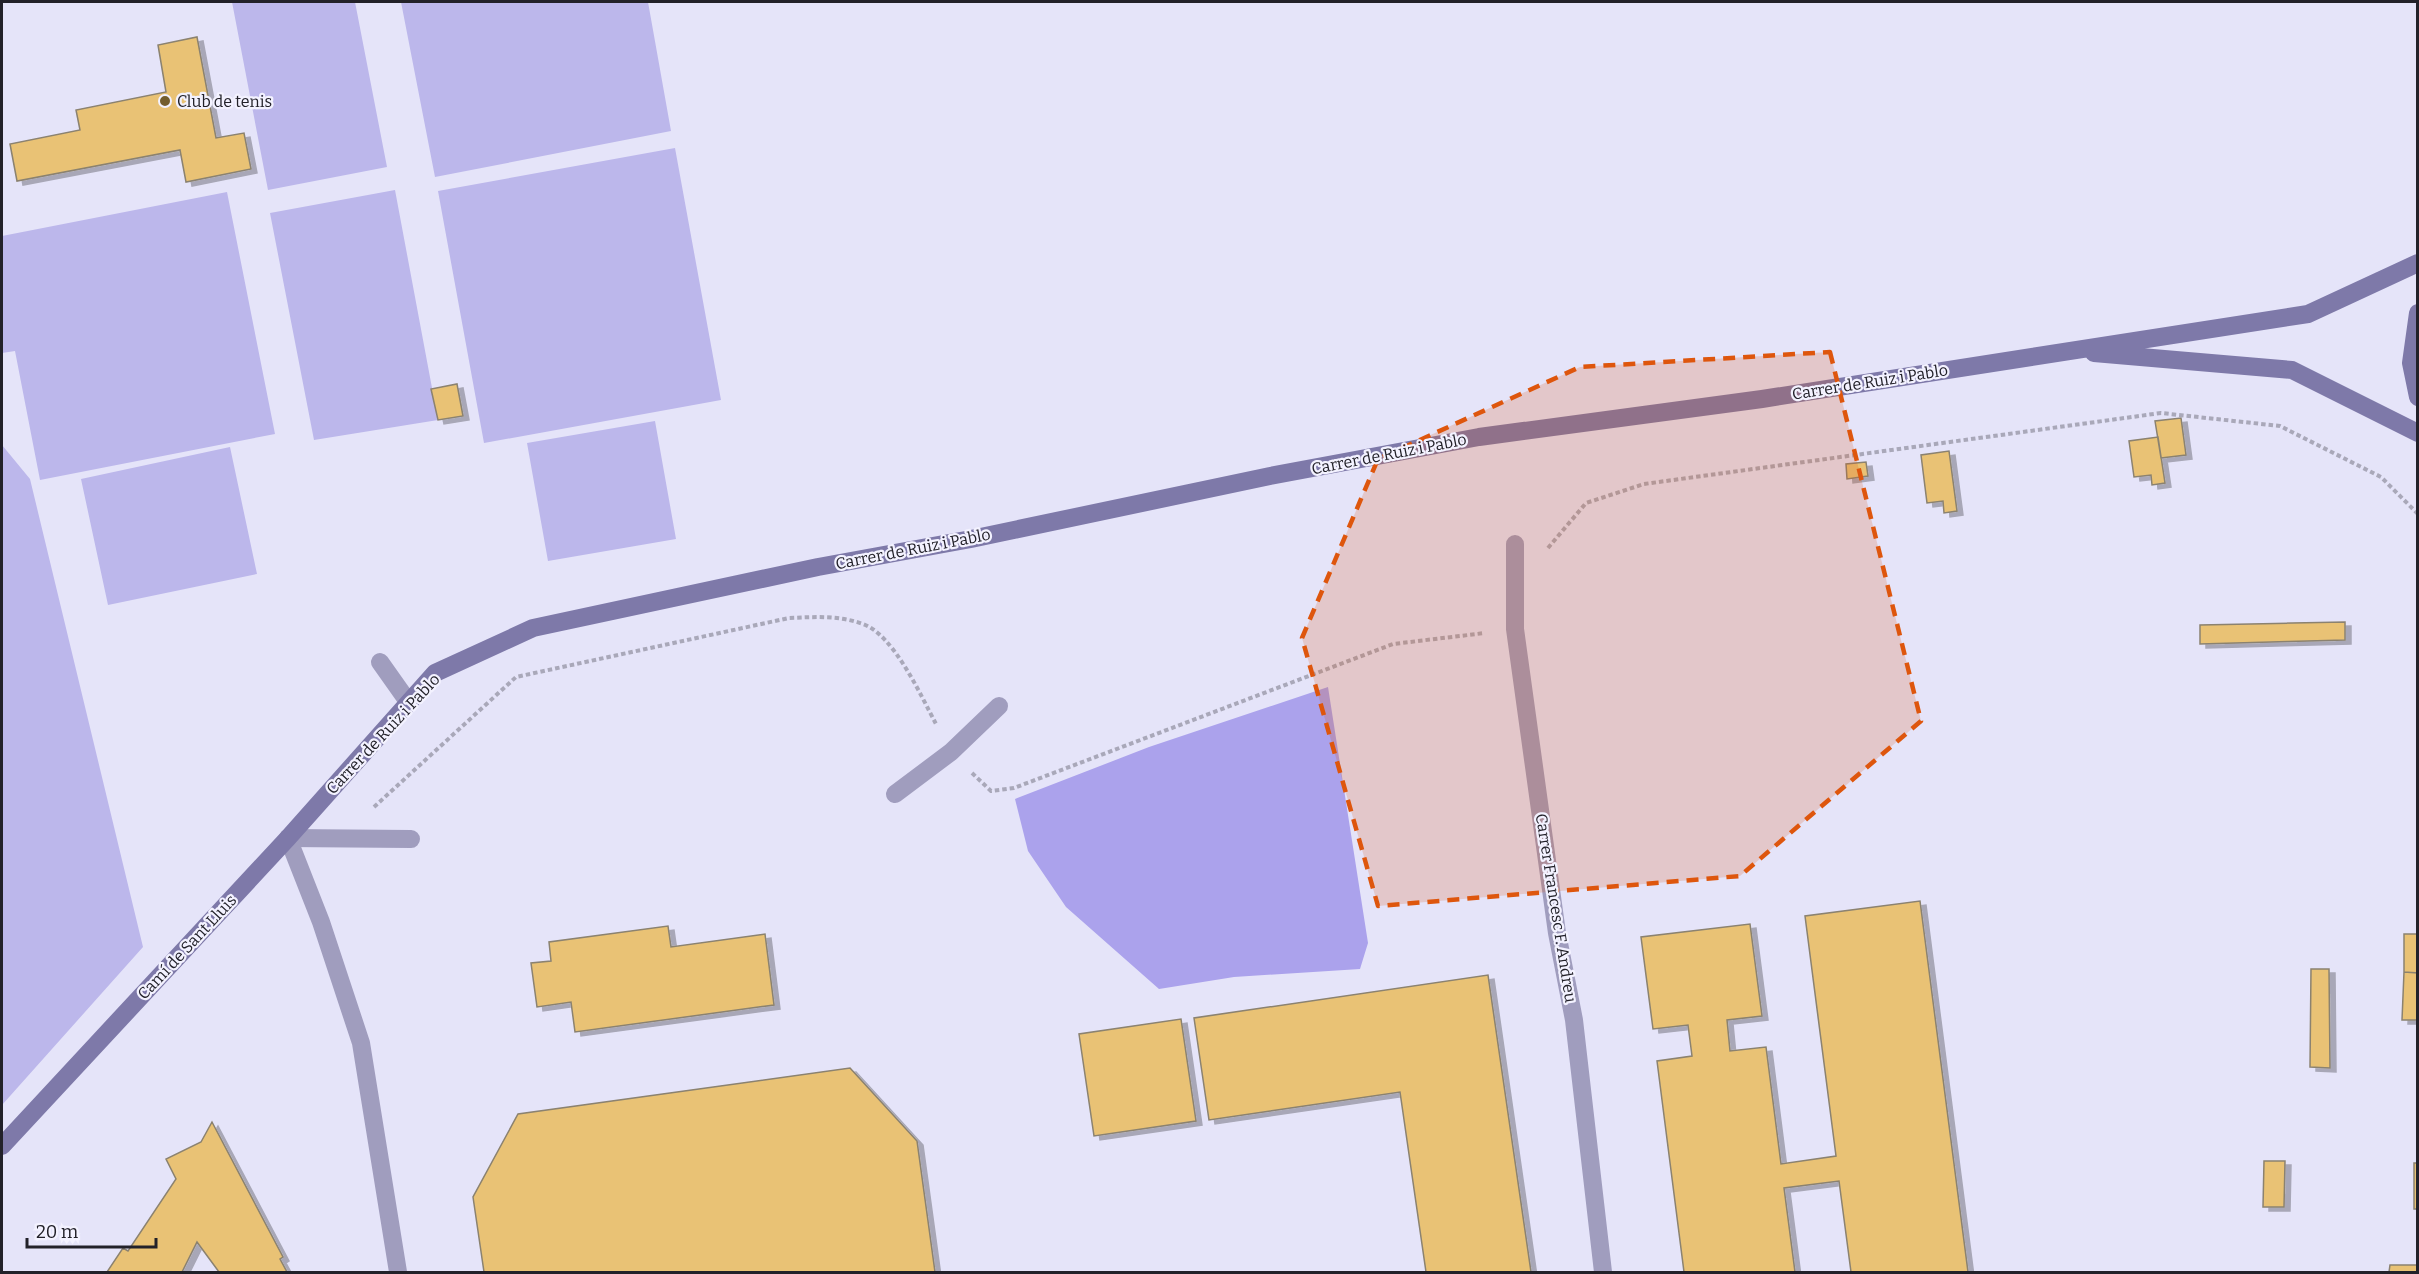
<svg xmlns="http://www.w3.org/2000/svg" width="2419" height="1274" viewBox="0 0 2419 1274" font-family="Bitter,serif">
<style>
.green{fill:#bcb7eb}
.forest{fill:#aba2ec}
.building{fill:#e9c274;stroke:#8b8270;stroke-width:1.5;filter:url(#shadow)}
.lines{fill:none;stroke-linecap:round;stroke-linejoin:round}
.path{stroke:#a9a8b9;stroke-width:4;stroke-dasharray:4.5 3;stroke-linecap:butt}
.lane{stroke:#a09dbe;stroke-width:18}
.street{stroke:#a09dbe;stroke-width:18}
.secondary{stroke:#7e79a9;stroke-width:18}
.marked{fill:#de560d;fill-opacity:0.2;stroke:#de560d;stroke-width:4.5;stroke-dasharray:12 8;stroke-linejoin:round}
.poi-dot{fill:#745d2d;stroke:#f3f2ff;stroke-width:2}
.labels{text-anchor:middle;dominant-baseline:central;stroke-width:4.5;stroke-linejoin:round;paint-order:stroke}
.poi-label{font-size:16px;fill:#222129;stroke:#f3f2ff;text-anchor:start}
.street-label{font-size:16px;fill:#222129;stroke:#f3f2ff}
</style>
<defs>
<filter id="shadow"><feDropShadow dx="6" dy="4" stdDeviation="0" flood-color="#0004"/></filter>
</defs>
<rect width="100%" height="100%" fill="#e5e4f9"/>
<!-- green -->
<path class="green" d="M232 2H355L387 167 268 190Z
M401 2H648L671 131 435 177Z
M675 148 721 400 484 443 438 191Z
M395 190 438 420 314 440 270 213Z
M227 192 275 434 40 480 15 351 2 353V236Z
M655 421 676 539 548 561 527 443Z
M2 445 30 479 143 947 2 1105Z
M230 447 257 574 108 605 81 479Z"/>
<!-- forest -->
<path class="forest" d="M1328 687 1368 943 1360 969 1234 977 1159 989 1066 907 1028 851 1015 799 1149 747Z"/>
<!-- building -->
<path class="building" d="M197 37 216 138 244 133 251 169 186 182 180 150 17 181 10 144 80 130 76 110 166 92 158 45Z
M457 384 463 416 438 420 431 389Z
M2181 418 2186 455 2161 458 2155 421Z
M2158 437 2165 483 2152 485 2151 475 2134 477 2129 441Z
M1949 451 1957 511 1944 513 1943 501 1927 503 1921 455Z
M1866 462 1868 476 1847 479 1846 464Z
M2345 622V640L2200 644V625Z
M1920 901 1968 1272H1851L1839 1181 1784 1188 1795 1272H1684L1657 1061 1692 1056 1688 1025 1653 1029 1641 937 1750 924 1762 1016 1727 1020 1730 1051 1766 1047 1781 1164 1836 1156 1805 916Z
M668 926 671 947 765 934 774 1005 575 1032 571 1002 537 1007 531 963 551 961 549 942Z
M2404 934H2418V973L2404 972Z
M2311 969H2329L2330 1068 2310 1067Z
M2404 972 2418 973V1020H2402Z
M1488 975 1531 1272H1426L1400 1092 1209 1120 1194 1018Z
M1181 1019 1196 1121 1094 1136 1079 1034Z
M850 1068 917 1141 935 1272H484L473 1197 518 1114Z
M212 1122 283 1257 280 1259 287 1272H219L197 1242 182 1272H107L123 1248 128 1251 176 1179 166 1159 201 1142Z
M2264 1161H2285L2284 1207H2263Z
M2414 1163H2418V1209H2414Z
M2417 1254 2418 1272H2389L2390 1265H2417Z"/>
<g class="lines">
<!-- path -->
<path class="path" d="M1548 548 1586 503 1644 484 2161 413 2280 426 2381 477 2418 514
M972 773 991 791 1014 788 1393 644 1485 633
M374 807 516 677 789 618C814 617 838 615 863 624 894 635 921 696 936 724"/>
<!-- lane -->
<path class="lane" d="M1515 544V629L1557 933 1574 1020 1603 1272
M380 662 409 703
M895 794 951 752 999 706
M288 838 411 839"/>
<!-- street -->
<path class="street" d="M288 838 321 922 361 1043 398 1272"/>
<!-- secondary -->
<path class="secondary" d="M2418 313 2411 363 2418 397
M2094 353 2292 370 2418 433
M2 1146 288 838 435 673 533 628 818 567 971 539 1270 476 1479 437 1762 399 2308 314 2418 263"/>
</g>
<!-- marked area -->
<path class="marked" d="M1830 352 1921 721 1740 876 1378 906 1302 638 1378 459 1580 367Z"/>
<!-- markers -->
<circle class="poi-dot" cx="165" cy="101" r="6"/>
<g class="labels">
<!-- poi labels -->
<g class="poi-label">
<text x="177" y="101">Club de tenis</text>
</g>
<!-- street labels -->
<g class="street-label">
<text transform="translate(1870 382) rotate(-9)">Carrer de Ruiz i Pablo</text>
<text transform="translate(1389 454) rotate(-11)">Carrer de Ruiz i Pablo</text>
<text transform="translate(913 549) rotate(-11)">Carrer de Ruiz i Pablo</text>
<text transform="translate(383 734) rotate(-47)">Carrer de Ruiz i Pablo</text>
<text transform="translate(1556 908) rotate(81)">Carrer Francesc F. Andreu</text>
<text transform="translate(187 947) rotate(-47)">Camí de Sant Lluis</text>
</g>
</g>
<!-- border -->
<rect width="2419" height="1274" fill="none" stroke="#222129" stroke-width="6"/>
<!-- scale -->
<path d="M27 1238v9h129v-9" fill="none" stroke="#222129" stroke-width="3"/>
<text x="36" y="1238" font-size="18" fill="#222129" stroke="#f3f2ff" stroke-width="4.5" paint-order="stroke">20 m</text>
</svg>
